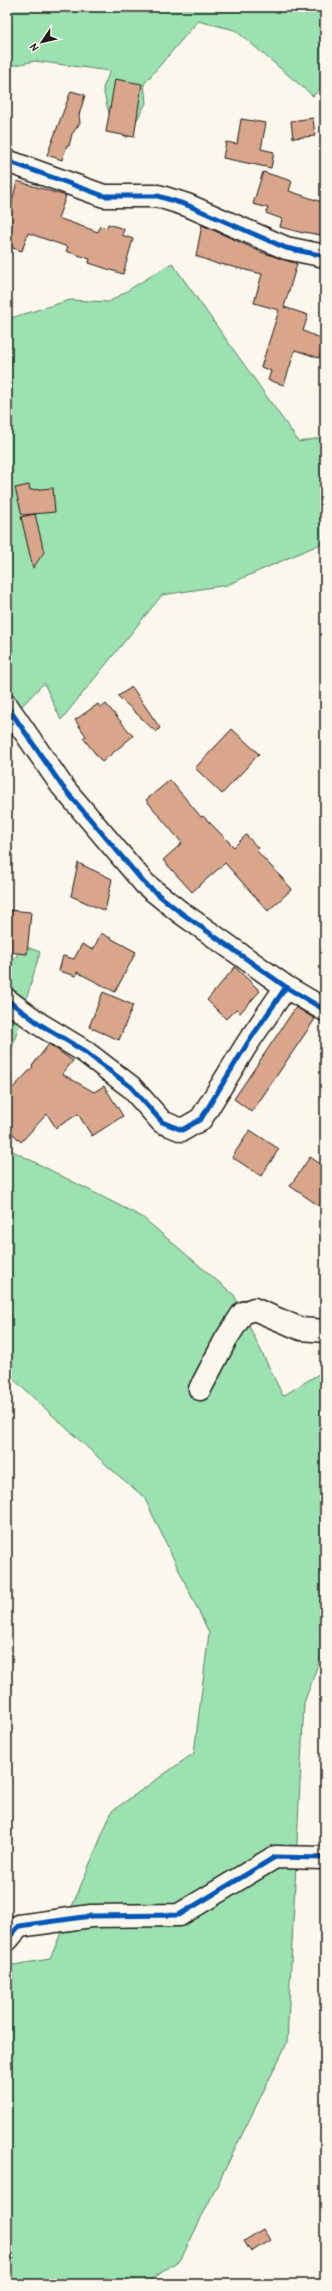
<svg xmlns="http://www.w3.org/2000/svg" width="332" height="2291" viewBox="0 0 332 2291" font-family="'Patrick Hand',sans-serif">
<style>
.green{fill:#9be2b0;stroke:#5c7f66}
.building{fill:#d9a68c;stroke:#1c1c1c}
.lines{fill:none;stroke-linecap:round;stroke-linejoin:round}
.minor-casing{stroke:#1c1c1c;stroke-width:25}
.minor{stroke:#fbf7ec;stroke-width:22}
.cycleway-casing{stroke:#fbf7ec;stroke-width:8}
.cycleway{stroke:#0057b8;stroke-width:5}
</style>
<rect width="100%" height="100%" fill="#fbf7ec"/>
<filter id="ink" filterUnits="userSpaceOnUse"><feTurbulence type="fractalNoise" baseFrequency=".025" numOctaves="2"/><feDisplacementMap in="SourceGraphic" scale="8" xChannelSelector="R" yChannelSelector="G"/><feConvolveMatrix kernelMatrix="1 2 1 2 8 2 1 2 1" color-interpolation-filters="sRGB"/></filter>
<g filter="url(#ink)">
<!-- green -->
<path class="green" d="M7 7H325V84L313 96 235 30 198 21 144 84 146 103 127 138 113 127 107 106 103 88 110 71 35 61 7 67Z
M172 263 299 442 325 437V542L227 585 162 595 61 720 44 683 19 709H7V325L11 318 70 300 109 302Z
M24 946 40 952 7 1066V973L13 960Z
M7 1148 142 1217 234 1295 283 1396 325 1370V1645L304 1703 287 2043 181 2259 145 2284H7V1966L50 1959 112 1811 194 1753 209 1633 144 1497 113 1471 11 1377H7Z"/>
<!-- building -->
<path class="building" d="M115 79 142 84 134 137 106 132Z
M71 91 85 95 79 115 80 123 72 134 69 146 67 145 62 160 47 155Z
M313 118 315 136 293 138 291 121Z
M241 119 266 123 261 149 274 152 271 168 223 158 226 142 237 144Z
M263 172 292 181 289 191 325 203V236L304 232 303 233 280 227 282 219 266 213 268 208 253 204Z
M17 181 66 196 58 218 98 232 100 226 107 228 108 224 124 229 122 235 133 239 123 274 89 263 90 259 66 251 68 247 28 233 22 251 7 246V204L11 206Z
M202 225 261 252 297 264 284 307 308 315 303 331 325 340 319 358 295 350 284 385 268 380 271 371 261 367 279 310 254 303 262 274 221 264 220 265 196 256Z
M29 485 30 490 53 488 55 512 22 515 15 488Z
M35 514 44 552 33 568 21 517Z
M132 687 160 728 156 732 118 696Z
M98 704 101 708 106 704 133 736 102 762 83 738 86 736 75 720Z
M232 729 259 754 222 794 195 768Z
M170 780 201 817 203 816 234 847 246 835 258 848 256 850 292 889 268 911 225 863 192 892 163 860 182 843 146 800Z
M78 863 112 879 105 911 71 896Z
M7 910 31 912 27 954 7 952Z
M101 933 136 952 115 992 77 972 76 976 59 971 63 956 74 959 82 944 93 950Z
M235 967 260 991 240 1013 236 1009 226 1019 207 1000Z
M103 992 133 1005 119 1040 89 1027Z
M296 1007 315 1019 252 1112 234 1099Z
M49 1044 73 1061 62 1074 94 1092 104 1086 123 1116 92 1136 78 1114 56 1128 47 1114 21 1142 7 1128V1094L33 1067 32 1066Z
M250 1130 279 1149 261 1176 232 1157Z
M310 1157 325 1167V1210L290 1186Z
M263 2229 270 2240 251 2252 244 2241Z"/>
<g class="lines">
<!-- minor casing -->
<g class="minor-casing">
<path id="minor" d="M7 161 104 196H158L187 205 286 248 325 256
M7 706 62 786 145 884 180 912 286 987 325 1010
M7 1000 41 1025 84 1051 131 1087 162 1122 182 1130 201 1119 247 1044 286 987
M200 1389 226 1339 243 1313 254 1309 301 1329 325 1331
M7 1940 19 1926 91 1916 179 1915 275 1857 325 1858"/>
</g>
<!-- minor -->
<use href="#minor" class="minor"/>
<!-- cycleway casing -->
<g class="cycleway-casing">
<path id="cycleway" d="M7 161 104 196H158L187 205 286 248 325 256
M7 706 62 786 145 884 180 912 286 987 325 1010
M7 1000 41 1025 84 1051 131 1087 162 1122 182 1130 201 1119 247 1044 286 987
M7 1940 19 1926 91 1916 179 1915 275 1857 325 1858"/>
</g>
<!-- cycleway -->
<use href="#cycleway" class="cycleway"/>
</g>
</g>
<!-- margin -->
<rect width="332" height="2291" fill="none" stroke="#fbf7ec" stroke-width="24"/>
<rect x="12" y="12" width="308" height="2267" fill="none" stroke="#1c1c1c" stroke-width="1.5" filter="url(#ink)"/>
<!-- north arrow -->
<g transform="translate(42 42) rotate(235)" stroke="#fbf7ec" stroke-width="3" paint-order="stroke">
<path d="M0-3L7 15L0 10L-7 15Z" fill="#1c1c1c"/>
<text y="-6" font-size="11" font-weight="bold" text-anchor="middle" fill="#1c1c1c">N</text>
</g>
</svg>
